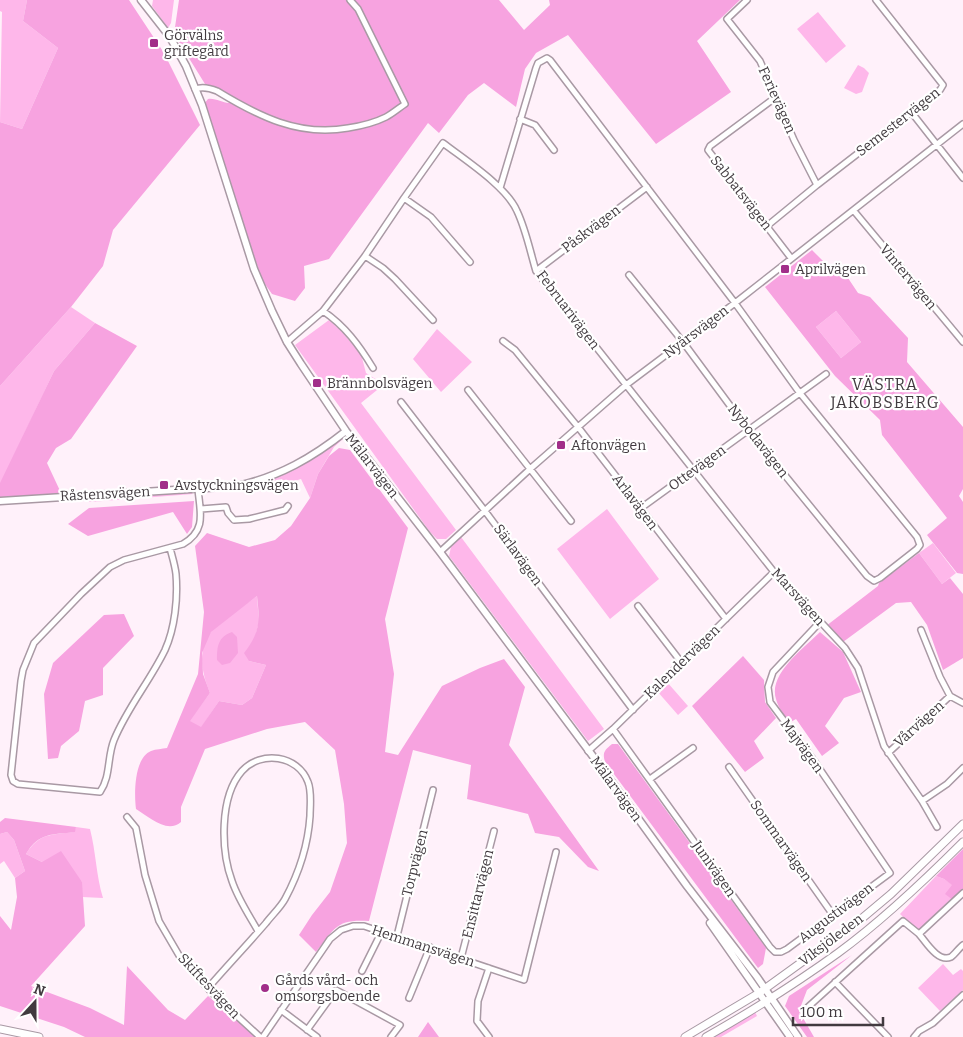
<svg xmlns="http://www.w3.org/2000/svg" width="963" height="1037" viewBox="0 0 963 1037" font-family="Bitter,serif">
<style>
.green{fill:#feb7ea}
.forest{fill:#f7a3e0;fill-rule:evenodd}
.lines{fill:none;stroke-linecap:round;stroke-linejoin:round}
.minor-casing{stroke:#a999a4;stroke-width:8}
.tertiary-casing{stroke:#a999a4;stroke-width:9}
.secondary-casing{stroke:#a999a4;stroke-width:9}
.minor{stroke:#fff;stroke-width:5}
.tertiary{stroke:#fff;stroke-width:6}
.secondary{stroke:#fff;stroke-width:7}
.poi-dot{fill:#a12e89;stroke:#fff;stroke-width:2}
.labels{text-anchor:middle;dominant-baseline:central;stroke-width:4.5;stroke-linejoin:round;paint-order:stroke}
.poi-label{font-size:14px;fill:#413a3f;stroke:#fff;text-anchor:start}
.street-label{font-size:14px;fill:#413a3f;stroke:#fff}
.quarter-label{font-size:16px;letter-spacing:1px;fill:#413a3f;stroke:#fff}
</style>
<rect width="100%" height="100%" fill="#fff1fa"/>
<!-- green -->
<path class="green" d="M0 0H27L23 21 58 48 22 129 0 122 2 12 0 11Z
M153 0H174L171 23 168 28 152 6Z
M818 12 846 46 826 63 797 29Z
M858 65 864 68 869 73 862 92 856 94 844 88Z
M71 307 95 323 54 371 0 485V386Z
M836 311 861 342 841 358 816 327Z
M329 320 341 331 361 354 366 373 377 380 382 386 361 403 456 530 446 539H437L430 532 295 345Z
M437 329 472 362 441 392 413 359Z
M344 438 334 447 318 474 310 498 301 479 285 484 282 479 259 487 228 492V488C237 487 246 486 255 484 287 477 313 458 339 440Z
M189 491 193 494 90 502 87 499Z
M607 509 659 579 610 619 557 549Z
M461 537 604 729 588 741 449 556 451 547Z
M933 543 956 573 942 584 919 553Z
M257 596 259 622 249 661 266 665 252 698 242 705 219 701 201 728 189 721 210 693C202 673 197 653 210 633 215 625 248 603 257 596Z
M667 682 688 706 678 715 657 691Z
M76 827 90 829C96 852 96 875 103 898L82 897V882L26 854C39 833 51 835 74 832Z
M7 832 14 840 25 871 15 878 4 861 0 864V834Z
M936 876 944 879 953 885V900L963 891 920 933 900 914Z
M943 964 953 975 961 969 963 971V990L940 1011 918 988Z
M752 1012H755L757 1016 721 1037H710Z"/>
<!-- forest -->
<path class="forest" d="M27 0H129L164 53 200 125 113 230 103 266 71 307 0 386V122L22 129 58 48 23 21Z
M179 0H499L524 30 550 5 549 0H740L697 41 731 92 656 144 568 35 536 53 525 69 516 107 484 83 468 95 439 133 428 123 329 259 304 266 305 288 295 301 272 294 262 280 204 104 208 99C216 98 222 103 229 103L224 91 210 88 205 84 174 34Z
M812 250 835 273 848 278 858 293 870 297 908 338 907 362 963 427V489L959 496 963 502V574L957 573 927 535 947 518 882 435 880 420 835 376 765 287ZM836 311 861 342 841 358 816 327Z
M95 323 137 346 71 439 56 448 47 463 62 495 0 497V483L54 371Z
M339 448 350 450 408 528 385 619 394 674 385 752 398 755 442 686 480 668 504 659 525 687 509 745 599 871 588 867 559 837 535 833 528 814 467 799 471 765 413 750 369 921C336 919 335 928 316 952L299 935 312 915 330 892 347 843 344 804 335 750 305 722 267 729 205 749 181 807V822C167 834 149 817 136 809 134 794 134 758 151 751 156 749 162 749 167 748L198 674 204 612 195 546 207 533 249 547 275 540 291 526 310 498 318 474 329 456ZM257 596C260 622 260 632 244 653L249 661 266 665 252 698 242 705 219 701 201 727 190 721 210 693 203 674 202 653 211 632Z
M194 501 192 527 187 534 173 512 88 536 68 524 89 508Z
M919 553 942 584 950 578 963 594V658L943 670 927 625 911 602 896 603 843 642 826 626 878 586 879 583Z
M124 614 134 636 103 668V695L85 701 79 731 61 746 58 758 48 759 44 694 53 663 104 615Z
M232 632 237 637 238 653 230 663 222 665 217 660C217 646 218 637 232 632Z
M820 632 843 652 861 692 844 698 825 726 839 743 822 756 796 719 789 723C785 716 778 708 776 699 768 674 804 648 820 632Z
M743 656 764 680 765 702 776 718 754 741 764 758 745 772 692 706Z
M612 744H618L766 948 763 964 758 968 605 762C602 752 605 750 612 744Z
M5 818 76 827 75 832C52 835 39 832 26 854L42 862 61 851 82 882 85 926 31 986 90 1008 124 1025 127 966 168 1010 185 1020 208 996 255 1035V1037H85L64 1027 0 1006V916L11 930 17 897 15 878 25 871 14 840 7 832 0 834V822Z
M963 849V890L953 900 945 894 952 885 944 879 936 876Z
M852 955 807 990 799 1011 814 1037H807L785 1006 789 996Z
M428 1022 439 1037H418Z"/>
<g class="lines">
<!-- minor casing -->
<g class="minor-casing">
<path id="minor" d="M747 0 727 19 760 61 794 140 817 185
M195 89C203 86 210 88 217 91 258 116 299 137 348 128 361 126 374 123 386 117 392 114 399 108 405 104L358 9 350 0
M776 97 710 146 708 150 791 258
M912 113 963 178
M520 119 535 125 554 150
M500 188 536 68 538 63 547 58 550 60 735 303 799 392 917 537 920 545 917 549 880 578 874 581 867 576 748 430 683 342 629 275
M404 198 431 217 470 262
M854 211 963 342
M767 226 817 185 940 90 943 85 876 0
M365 256 383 268 395 279 433 320
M536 271 647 187
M323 311C345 326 359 345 373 368
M503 341 515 350 578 427 726 619
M287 342 323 311 365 256 404 198 443 143C465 160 506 186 517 211 526 230 530 251 536 271L774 572 845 648 858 668 884 746 922 801 937 827
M468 390 571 521
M401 402 485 511 633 710
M641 508 826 374
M201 509 226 507 228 513 234 520 249 519 285 510 288 506
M170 548C172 556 175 565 176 574 178 598 175 628 165 650 150 681 127 708 114 740 107 757 111 776 100 792L18 784 13 781 11 775 21 681 23 670 34 643 81 594 110 567 124 560 183 544C207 530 200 512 198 489
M440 552 530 469 626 385 735 303 963 124
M638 606 681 662
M921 630 940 677 950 696 963 703
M613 729 770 947 775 952H781L787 949 890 873 815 762 770 702 768 687 773 672 820 622
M588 751 613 729 774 572
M888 753 950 696
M729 767 833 915
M650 779 693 748
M922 801 947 784 963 768
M127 817 136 828 145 875 159 921 180 957 213 994 260 1037
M963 893 919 934C926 942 938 963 951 957 955 954 959 948 963 945
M397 936 433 790
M461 958 494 831
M489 968 478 1001 477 1021 489 1037
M362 971 382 931
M835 982 888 1037
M208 988C227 966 247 945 266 923 272 915 280 908 285 899 299 873 308 846 310 816 310 806 312 792 308 782 298 755 261 750 242 771 219 797 221 851 232 881 238 899 249 915 258 931
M409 998 430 947
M808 1007 903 921 919 934
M281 1010 317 1037
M307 1030 336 990 400 1025 391 1037
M263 1037 330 939 341 930 353 926H364L524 980 556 852
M914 1037 919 1031 933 1023 963 995"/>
</g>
<!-- tertiary casing -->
<g class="tertiary-casing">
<path id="tertiary" d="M141 0 170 37 186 66 202 105 254 269 272 311 287 342 301 364 346 431 440 552 595 759 687 886 757 977 798 1037
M0 501 238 486C280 476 312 458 346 431
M710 923 790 1037"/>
</g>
<!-- secondary casing -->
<g class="secondary-casing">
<path id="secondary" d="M0 1029 39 1037
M685 1037 759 993 860 920 891 894 963 824
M706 1037C752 1011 795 984 838 953 882 921 924 881 963 842"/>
</g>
<!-- minor -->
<use href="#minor" class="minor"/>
<!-- tertiary -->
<use href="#tertiary" class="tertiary"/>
<!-- secondary -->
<use href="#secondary" class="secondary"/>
</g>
<!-- markers -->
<g class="poi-dot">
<rect x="149" y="38" width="10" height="10" rx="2.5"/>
<rect x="780" y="264" width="10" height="10" rx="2.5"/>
<rect x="312" y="378" width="10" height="10" rx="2.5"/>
<rect x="556" y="440" width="10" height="10" rx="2.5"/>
<rect x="159" y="480" width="10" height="10" rx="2.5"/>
<circle cx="265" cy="988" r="5"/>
</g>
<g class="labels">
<!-- poi labels -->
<g class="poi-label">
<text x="164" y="35">Görvälns<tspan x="164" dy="16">griftegård</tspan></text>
<text x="795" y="269">Aprilvägen</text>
<text x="327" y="383">Brännbolsvägen</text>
<text x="571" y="445">Aftonvägen</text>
<text x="174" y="485">Avstyckningsvägen</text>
<text x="275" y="980">Gårds vård- och<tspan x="275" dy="16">omsorgsboende</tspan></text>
</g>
<!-- street labels -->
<g class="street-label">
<text transform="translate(777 100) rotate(66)">Ferievägen</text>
<text transform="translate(898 122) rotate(-38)">Semestervägen</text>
<text transform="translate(741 193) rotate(52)">Sabbatsvägen</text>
<text transform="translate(591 229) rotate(-37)">Påskvägen</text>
<text transform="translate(908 277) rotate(50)">Vintervägen</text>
<text transform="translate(568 310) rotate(53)">Februarivägen</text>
<text transform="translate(696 332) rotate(-37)">Nyårsvägen</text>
<text transform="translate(758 441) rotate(52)">Nybodavägen</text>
<text transform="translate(372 466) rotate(52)">Mälarvägen</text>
<text transform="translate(697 468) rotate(-36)">Ottevägen</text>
<text transform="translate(105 494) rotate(-3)">Råstensvägen</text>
<text transform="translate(635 502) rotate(53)">Arlavägen</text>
<text transform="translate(518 555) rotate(54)">Särlavägen</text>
<text transform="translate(798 597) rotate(48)">Marsvägen</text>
<text transform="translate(682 662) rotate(-44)">Kalendervägen</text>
<text transform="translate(919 724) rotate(-42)">Vårvägen</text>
<text transform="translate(802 746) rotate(54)">Majvägen</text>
<text transform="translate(616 789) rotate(54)">Mälarvägen</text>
<text transform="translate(781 841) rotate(55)">Sommarvägen</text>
<text transform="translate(415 863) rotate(-76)">Torpvägen</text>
<text transform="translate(714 869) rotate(55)">Junivägen</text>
<text transform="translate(478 894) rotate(-76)">Ensittarvägen</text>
<text transform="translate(836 913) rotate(-37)">Augustivägen</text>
<text transform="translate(831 940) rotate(-37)">Viksjöleden</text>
<text transform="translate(423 946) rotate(18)">Hemmansvägen</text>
<text transform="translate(209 986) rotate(47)">Skiftesvägen</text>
</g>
<!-- quarter labels -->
<g class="quarter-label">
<text x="885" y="384">VÄSTRA<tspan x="885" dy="18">JAKOBSBERG</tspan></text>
</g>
</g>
<!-- north arrow -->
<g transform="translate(35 1002) rotate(21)" stroke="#ffffff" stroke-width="4" paint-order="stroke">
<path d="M0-4L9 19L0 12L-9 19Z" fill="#413a3f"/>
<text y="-8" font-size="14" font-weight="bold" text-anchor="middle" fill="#413a3f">N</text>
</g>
<!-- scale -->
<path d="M793 1017v8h90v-8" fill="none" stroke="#413a3f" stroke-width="2.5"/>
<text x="800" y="1017" font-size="15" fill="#413a3f" stroke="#ffffff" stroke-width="4" paint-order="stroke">100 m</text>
</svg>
